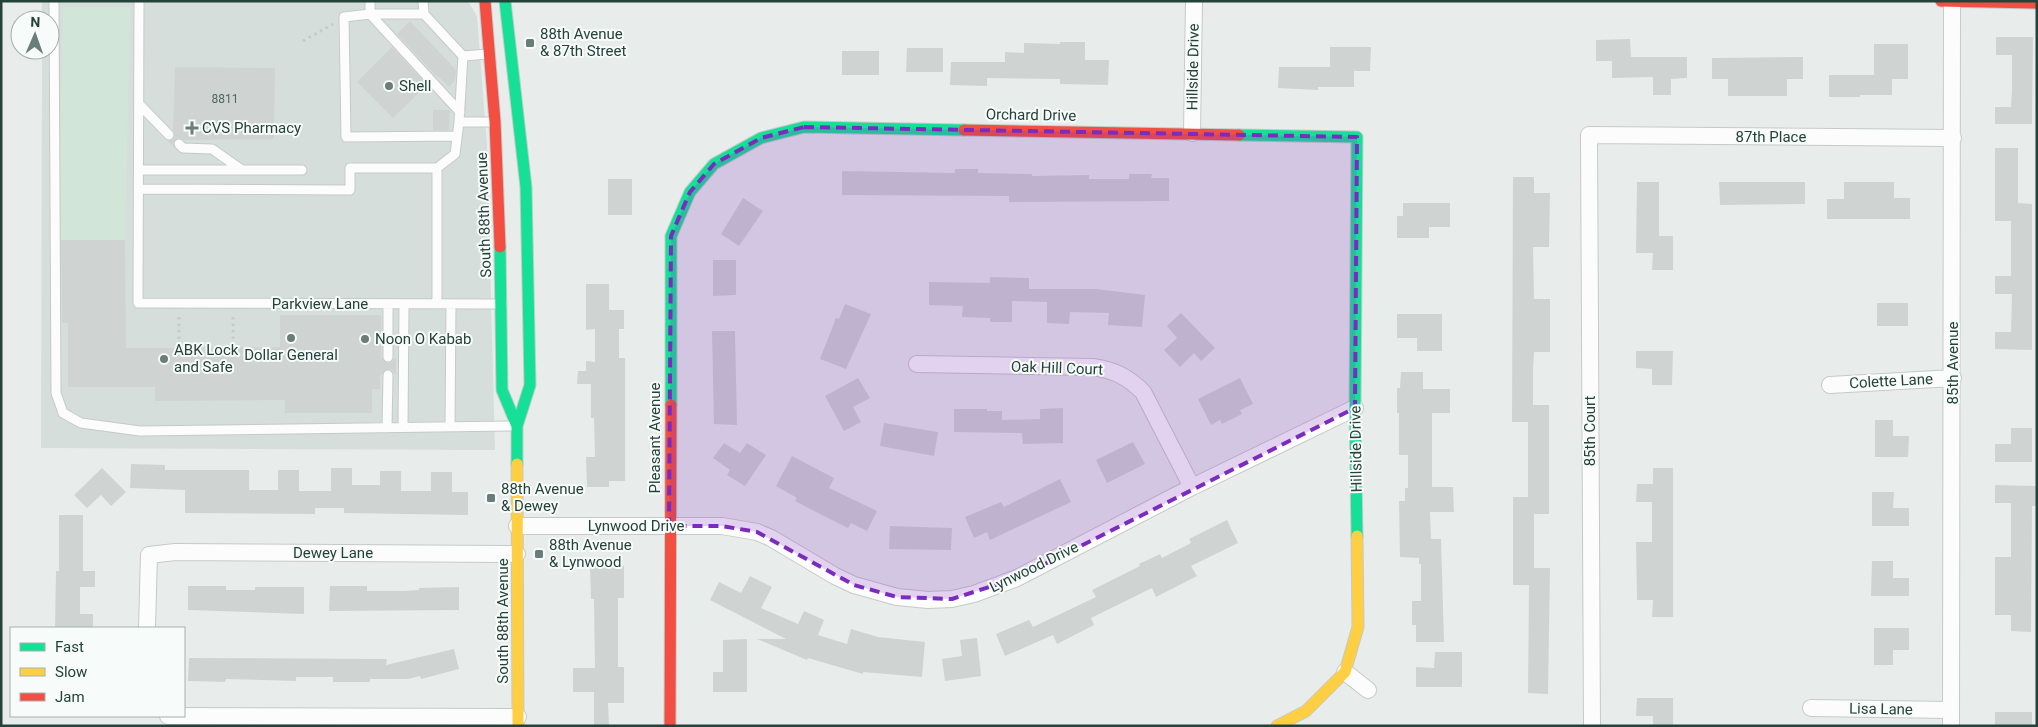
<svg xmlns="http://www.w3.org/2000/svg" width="2038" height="727" viewBox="0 0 2038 727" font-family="Roboto,sans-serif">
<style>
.built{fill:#d6dedb}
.green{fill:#d1e6d8}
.building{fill:#cfd4d2}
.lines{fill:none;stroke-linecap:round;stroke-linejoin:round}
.lane-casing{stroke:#c5cac8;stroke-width:11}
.street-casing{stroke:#c5cac8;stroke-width:18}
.fast-casing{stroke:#c3cbc8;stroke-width:13}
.slow-casing{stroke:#c3cbc8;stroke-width:13}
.jam-casing{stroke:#c3cbc8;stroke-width:13}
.path{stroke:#c3ccca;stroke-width:3;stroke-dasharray:2.5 4;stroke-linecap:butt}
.lane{stroke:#fcfcfc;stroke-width:9}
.street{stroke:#fcfcfc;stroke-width:16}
.fast{stroke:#16e098;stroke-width:11}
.slow{stroke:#ffcf43;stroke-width:11}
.jam{stroke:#f24e42;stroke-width:11}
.marked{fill:#7b2cbf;fill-opacity:0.2;stroke:#7b2cbf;stroke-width:4;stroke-dasharray:10 6;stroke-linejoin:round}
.poi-dot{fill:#697e78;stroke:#f7fbf9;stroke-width:2}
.labels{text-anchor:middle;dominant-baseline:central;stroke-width:4;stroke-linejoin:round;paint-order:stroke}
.number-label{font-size:12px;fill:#506761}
.poi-label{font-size:15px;fill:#24423a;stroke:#f7fbf9;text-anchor:start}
.street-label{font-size:15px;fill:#24423a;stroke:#f7fbf9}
</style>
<rect width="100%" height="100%" fill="#e8edeb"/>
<!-- built -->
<path class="built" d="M42 1H466L469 3 477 16 487 144 495 450 41 448 42 50H50V20H42Z"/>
<!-- green -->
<path class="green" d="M63 7H130L125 240H60Z"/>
<!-- building -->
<path class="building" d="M410 21 456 70 455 80 449 87 437 75 436 76 397 34Z
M1996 37H2033L2032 124H1995V107H2011L2012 90V55H1996Z
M1630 39 1631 57H1687V78L1671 79V95H1653V77L1612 78V61H1596V40Z
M1060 42H1085V60H1109L1108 85 1060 84V79L987 78V86L950 85 951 62H1005V52L1024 53V43L1060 44Z
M1874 44H1908V79H1892V95H1860V97H1829V75H1874Z
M392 47 427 85 393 118 357 82Z
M1330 47H1371L1370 71H1354V87H1318V90L1278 88 1279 67H1330Z
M907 48H943V72H906Z
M842 51H879V75H842Z
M1803 57V79H1787V96H1728V79H1712V58Z
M175 67 275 68 274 139 183 140 178 138 173 142 175 148 167 141 173 140 175 136 173 130Z
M433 110H450L449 130H433Z
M1995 148H2018V203L2032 204V350L1995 349V332H2011L2012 294H1995V276H2011V221H1995Z
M955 169H978V173L1032 174V176L1089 175V179H1129V174H1152L1151 178H1169V201L1009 202V196L842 195V171L955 173Z
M1513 177H1534V193H1550L1549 247H1533L1534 299H1550V352H1534L1533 369V405H1549V514H1534V568H1550L1548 694 1528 693 1529 585H1513V497H1528V422H1512Z
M608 179H632V215H608Z
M1637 182H1659V236H1673V270H1652L1653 253H1636Z
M1719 182H1805V204L1720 205Z
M1844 182H1894V198H1910V219H1827V199H1844Z
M743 198 763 211 739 246 721 234Z
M1403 203H1450V227H1429V238H1397V216H1403Z
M61 240H125L126 348 280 347V315H381V357L388 363 392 362 396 357V375L392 370 388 369 380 375V389H372V413H285V400L155 401V387H68V323H62Z
M713 260H736V295L713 296Z
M990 277 1029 278V289H1096L1145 295 1142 327 1108 325 1109 313 1070 312 1069 324 1047 323V302L1012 301V322H990V318L962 317 963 306 929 305V282L990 283Z
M586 284H609V310H624V329H619V358H625V481H609V487H587L586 457H595L594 418H591V384H577L578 371H586V361L595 362V329L586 330Z
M1877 303H1908V326H1877Z
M845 304 871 314 846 369 820 359 836 318 839 319Z
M1181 313 1215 348 1201 361 1194 353 1180 367 1164 350 1177 338 1167 326Z
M1397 314H1442V351H1417V338H1397Z
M712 331H735L737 425 714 424Z
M1636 351H1673L1672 385H1652V369L1636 368Z
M1401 372H1423V389H1450V413H1432V487H1453L1454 512H1430L1431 539H1441L1444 642H1416V625H1412V601H1421V564H1419V558L1400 557 1399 501H1405V488H1408V455H1399V413H1397V388H1400Z
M858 378 870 398 853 407 861 422 844 431 825 396Z
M1240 378 1253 404 1240 410 1242 414 1222 424 1220 420 1211 425 1198 399Z
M1063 408V443L1023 444 1022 433 954 432V409H987V411H1002V420L1040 419V409Z
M1875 420H1893V436H1909L1908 457H1875Z
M884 423 938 432 934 456 880 446Z
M2011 428H2032V462H1995V444H2011Z
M1133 442 1145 464 1107 483 1096 460Z
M724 443 740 453 747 443 766 455 745 486 727 475 730 470 713 458Z
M792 456 834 478 829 488 877 511 867 531 851 523 848 528 816 512 795 501 797 498 776 486Z
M131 464 165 465V470H249V490H278V470H299V491H331V468H352V485H380V471H401V491H431V472H452V492H468V515L344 513V508H315V514L185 513V490L130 488Z
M102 468 126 492 111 506 101 495 87 508 74 495Z
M1653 468H1673V617H1652L1653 600H1637L1636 542H1652V502H1636L1637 484H1653Z
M1060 479 1071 502 990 540 987 532 974 538 965 517 1001 502 1004 507Z
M1995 485 2037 486V506H2032L2031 632 2011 631V615H1995V557H2011V503H1995Z
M1872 492H1894L1893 508H1909V526H1872Z
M59 515H83V571H95V587H80V614H93V628H55L56 571H59Z
M1227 520 1238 543 1191 566 1197 576 1156 597 1152 588 1091 618 1094 625 1057 644 1053 635 1005 656 996 634 1029 620 1033 627 1096 597 1092 590 1140 566 1139 564 1160 554 1162 558 1191 543 1189 539Z
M890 526 952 528 951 550 889 549Z
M1872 561H1893V578H1909V596H1871Z
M590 566H624V598H618V667H624V703H608L609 726H594V692H573V668H595L594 599H591Z
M750 576 772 587 761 608 798 624 804 611 824 620 818 635 847 644 851 629 878 637 925 642 922 677 863 672V674L808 658 807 660 757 639H786L710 600 719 582 741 593Z
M188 586H226V590H255V587H304V614L188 610Z
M330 586H367V591H404L419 590V588L459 587V610L329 611Z
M1874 628H1909V650H1893V665H1874Z
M977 638 981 676 945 681 942 659 962 656 960 640Z
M747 639V692H713V672H723V640Z
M454 649 459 669 421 679 420 676 408 679H370V682H333V677H296V681L226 679 225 682 188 681 189 658 387 659 386 665Z
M1435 652H1462V687H1416V667L1434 668Z
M1637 698H1673V726H1653V716H1636Z
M1995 712H2032V726H1995Z"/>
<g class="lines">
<!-- lane casing -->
<g class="lane-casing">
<path id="lane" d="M54 1 56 393 63 413 81 423 140 431 515 426
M139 1 138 303 502 304
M370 1V14H424L423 1
M424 14 463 56 488 54
M463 56 459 122H495
M139 104 169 135
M457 136 346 137 344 17 370 14 460 112
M179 144 183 148 212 149 242 170
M437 168 455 154 459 122
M139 170H302
M139 189 350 190V168H437V304
M388 357V304
M403 427 404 304
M450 427 451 304
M387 428 388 375"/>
</g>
<!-- street casing -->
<g class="street-casing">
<path id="street" d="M1192 133 1194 1
M917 364 1093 367C1114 370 1128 377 1143 392L1192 487
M1830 385 1953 378
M517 526H722L757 532 771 538 835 576 854 585 897 597 928 600 952 599 974 594 1017 578 1192 487 1355 408
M147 628 149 555 175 552 517 554
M1345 672 1368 690
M1811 708 1951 710
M168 716 518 717
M1592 726 1589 135 1953 138
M1951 726 1952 1"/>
</g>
<!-- fast casing -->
<g class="fast-casing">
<path id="fast" d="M505 1 526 187 530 385 517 426V464
M1239 135 1357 137 1355 408 1357 536
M500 247 502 390 517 426
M671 405V236L690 192 714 164 761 138 804 127 964 130"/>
</g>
<!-- slow casing -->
<g class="slow-casing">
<path id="slow" d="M517 464 518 726
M1277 726 1306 711 1345 672 1358 627 1357 536"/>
</g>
<!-- jam casing -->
<g class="jam-casing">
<path id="jam" d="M485 1 495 122 500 247
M1941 1 2037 3
M964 130 1239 135
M670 726 671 405"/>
</g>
<!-- path -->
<path class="path" d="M303 41 333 24
M179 339V314
M233 339V314"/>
<!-- lane -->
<use href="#lane" class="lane"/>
<!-- street -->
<use href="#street" class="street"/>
<!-- fast -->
<use href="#fast" class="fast"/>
<!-- slow -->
<use href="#slow" class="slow"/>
<!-- jam -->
<use href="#jam" class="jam"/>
</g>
<!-- marked area -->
<path class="marked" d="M804 127 1357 137 1355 408 1017 578 952 599 897 597 854 585 757 532 722 526H669L671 236 690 192 714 164 761 138Z"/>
<!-- markers -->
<g class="poi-dot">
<rect x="525" y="38" width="10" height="10" rx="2.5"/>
<circle cx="389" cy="86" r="5"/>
<path d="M189.5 120.5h5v5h5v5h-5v5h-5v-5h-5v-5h5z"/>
<circle cx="291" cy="338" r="5"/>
<circle cx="365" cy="339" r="5"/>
<circle cx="164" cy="359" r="5"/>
<rect x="486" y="493" width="10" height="10" rx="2.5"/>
<rect x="534" y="549" width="10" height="10" rx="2.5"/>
</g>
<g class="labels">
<!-- number labels -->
<g class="number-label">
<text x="225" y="99">8811</text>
</g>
<!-- poi labels -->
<g class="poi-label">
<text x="540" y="34">88th Avenue<tspan x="540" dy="17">&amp; 87th Street</tspan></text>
<text x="399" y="86">Shell</text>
<text x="202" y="128">CVS Pharmacy</text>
<text x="375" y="339">Noon O Kabab</text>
<text x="174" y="350">ABK Lock<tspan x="174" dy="17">and Safe</tspan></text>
<text x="291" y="355" text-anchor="middle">Dollar General</text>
<text x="501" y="489">88th Avenue<tspan x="501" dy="17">&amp; Dewey</tspan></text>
<text x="549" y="545">88th Avenue<tspan x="549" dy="17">&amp; Lynwood</tspan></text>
</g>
<!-- street labels -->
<g class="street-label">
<text transform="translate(1193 67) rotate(-89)">Hillside Drive</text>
<text transform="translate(1031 115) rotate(1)">Orchard Drive</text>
<text x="1771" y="137">87th Place</text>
<text transform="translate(484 215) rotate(-92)">South 88th Avenue</text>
<text x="320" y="304">Parkview Lane</text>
<text transform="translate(1953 363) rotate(-90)">85th Avenue</text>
<text transform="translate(1057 368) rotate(2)">Oak Hill Court</text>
<text transform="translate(1891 381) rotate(-3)">Colette Lane</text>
<text transform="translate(1590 431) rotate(-90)">85th Court</text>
<text transform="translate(655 438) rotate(-90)">Pleasant Avenue</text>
<text transform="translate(1356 449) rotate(-91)">Hillside Drive</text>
<text x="636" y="526">Lynwood Drive</text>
<text x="333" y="553">Dewey Lane</text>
<text transform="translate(1034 567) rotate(-26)">Lynwood Drive</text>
<text transform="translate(503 621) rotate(-90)">South 88th Avenue</text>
<text transform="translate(1881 709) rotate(1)">Lisa Lane</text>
</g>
</g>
<!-- border -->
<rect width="2038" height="727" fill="none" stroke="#24423a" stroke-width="5"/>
<!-- legend -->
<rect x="10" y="627" width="175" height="90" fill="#f7fbf9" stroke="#a3b1ad"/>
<rect x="20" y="643" width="25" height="8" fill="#16e098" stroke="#a3b1ad"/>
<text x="55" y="652" font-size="15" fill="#24423a">Fast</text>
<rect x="20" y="668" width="25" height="8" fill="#ffcf43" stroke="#a3b1ad"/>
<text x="55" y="677" font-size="15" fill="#24423a">Slow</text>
<rect x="20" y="693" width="25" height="8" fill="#f24e42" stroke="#a3b1ad"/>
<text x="55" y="702" font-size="15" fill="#24423a">Jam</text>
<!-- north arrow -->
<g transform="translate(35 35) rotate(2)"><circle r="24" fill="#f7fbf9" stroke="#a3b1ad"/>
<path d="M0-4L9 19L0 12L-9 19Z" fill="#697e78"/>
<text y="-8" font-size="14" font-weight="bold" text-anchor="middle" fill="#24423a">N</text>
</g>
</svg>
